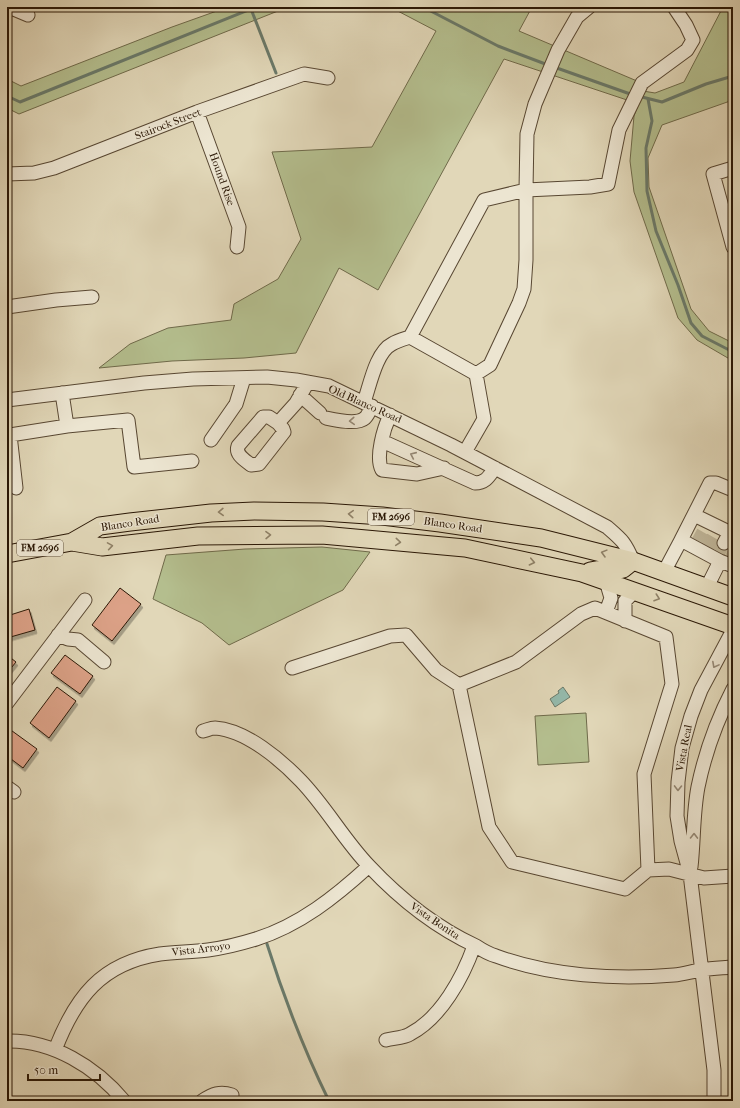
<svg xmlns="http://www.w3.org/2000/svg" width="740" height="1108" viewBox="0 0 740 1108" font-family="'IM FELL French Canon',serif">
<style>
.green{fill:#b4be8e;stroke:#6f6a4a}
.water{fill:#94baac;stroke:#6a7969}
.lines{fill:none;stroke-linecap:round;stroke-linejoin:round}
.stream{stroke:#6a7969;stroke-width:3}
.building{fill:#dda288;stroke:#2a1705;filter:url(#shadow)}
.minor-tunnel{stroke:#bcb194;stroke-width:13;stroke-dasharray:13 6;stroke-linecap:butt}
.minor-casing{stroke:#584732;stroke-width:15}
.major-casing{stroke:#2a1705;stroke-width:19}
.minor{stroke:#ece5d1;stroke-width:13}
.major{stroke:#e1d7b8;stroke-width:17}
.oneway{stroke:#958875}
.oneway2{stroke:#8f8167}
.labels{text-anchor:middle;dominant-baseline:central;stroke-width:3;stroke-linejoin:round;paint-order:stroke}
.shield{fill:#ece5d1;stroke:#645542;stroke-width:1}
.shield-label{font-size:10px;font-weight:bold;fill:#2a1705}
.street-label{font-size:11px;fill:#2a1705;stroke:#ece5d1}
</style>
<defs>
<filter id="shadow"><feDropShadow dx="2" dy="3.5" stdDeviation="0" flood-color="#0004"/></filter>
</defs>
<rect width="100%" height="100%" fill="#e1d7b8"/>
<filter id="stains"><feTurbulence type="fractalNoise" baseFrequency=".005" numOctaves="4"/><feColorMatrix values="0 0 0 0 .2 0 0 0 0 .09 0 0 0 0 .02 0 0 0 .5 -.17"/></filter>
<radialGradient id="worn" r=".72"><stop offset=".6" stop-color="#630" stop-opacity="0"/><stop offset="1" stop-color="#630" stop-opacity=".3"/></radialGradient>
<!-- green -->
<path class="green" d="M228 7H288L19 114 7 108V79L21 86 172 27Z
M361 7H532L519 31 637 81 627 100 504 59 378 290 339 268 296 353 244 358 172 361 99 368 130 344 168 328 231 320 234 304 278 279 301 239 272 152 372 147 436 31 392 8Z
M723 7H733V100L662 125 648 158 649 187 691 309 709 331 733 343V361L697 340 678 318 634 192 630 161 634 116 643 91 655 93 684 82Z
M322 547 370 552 343 590 229 645 202 623 153 599 166 555 245 549Z
M586 713 589 762 538 765 535 716Z"/>
<!-- water -->
<path class="water" d="M563 687 570 697 555 707 550 699 559 693 558 691Z"/>
<g class="lines">
<!-- stream -->
<path class="stream" d="M423 7 498 46 548 65
M251 9 276 73
M554 67 633 95
M7 96 20 102 256 7
M638 96 662 102 706 84 733 76
M648 99 652 121 646 148 647 191 656 231 678 285 691 323 702 336 733 352
M267 944C284 998 304 1050 329 1101"/>
</g>
<!-- building -->
<path class="building" d="M120 588 141 604 112 641 92 625Z
M29 609 35 630 7 638V616Z
M7 655 16 662 7 673Z
M65 655 93 676 80 694 51 673Z
M57 687 76 701 49 738 30 723Z
M8 728 37 749 23 768 7 756Z"/>
<g class="lines">
<!-- minor-tunnel -->
<path class="minor-tunnel" d="M698 541 703 532
M707 547 713 537
M719 552 724 543
M731 558 733 554"/>
<!-- minor casing -->
<g class="minor-casing">
<path id="minor" d="M9 7 28 15
M589 7 577 17 558 50 535 104 527 134 526 190 590 187 608 184 619 130 642 83 687 50 693 40 686 25 674 7
M197 112 239 227 237 247
M733 168 713 174 733 247
M7 174 34 173 54 168 197 112 304 74 328 78
M7 307 56 300 92 297
M62 393 67 426 128 420 134 467 192 461
M300 395 320 413
M7 400 144 383 193 379 267 377 296 380 329 386 451 445 607 527C622 540 625 542 633 561
M364 402C370 385 376 352 392 344 397 341 404 339 410 337L476 374 490 365 519 303 524 289 526 260V190L484 200 410 337
M390 415C384 428 375 457 382 470L417 474 444 468
M326 418C335 420 357 425 365 418 368 415 370 410 372 406
M278 423 269 417H263L238 446C235 455 245 460 251 465L259 464 284 432 283 429 278 423 296 403 308 382
M211 440 236 404 244 378
M382 441 475 483C486 483 489 476 495 468
M465 452 484 419 476 374
M16 488 10 435 67 426
M694 515 733 534
M681 540 710 483H716L733 490
M724 543 730 532
M720 561 733 566
M664 572 681 540 720 561 707 587
M606 612 611 598 606 581
M625 621V601L635 591
M58 635 68 639 78 640 104 662
M292 668 390 636 406 635 436 670 459 685 516 662 581 614 595 608 666 637 672 684 644 774 648 870 669 869 704 878 733 876
M459 685 489 827 512 862 625 889 648 870
M7 703 85 600
M203 731C207 730 211 728 215 728 246 730 281 760 301 781 326 807 344 840 369 866 400 899 435 927 476 946 482 950 489 954 496 956 550 976 616 980 674 975 684 974 693 971 702 970 712 968 723 968 733 967
M7 787 14 792
M691 867C694 840 693 813 698 787 705 753 717 720 733 689
M386 1040C394 1038 404 1038 410 1034 441 1018 463 977 474 946
M7 1041C52 1040 96 1067 124 1101
M55 1050C75 998 101 963 160 954 176 952 192 952 208 950 224 948 240 944 256 939 300 925 335 897 369 866
M202 1101C213 1094 220 1091 232 1095
M714 1101V1070L690 874 681 841 677 816 678 782 682 748 691 716 701 690 733 630"/>
</g>
<!-- major casing -->
<g class="major-casing">
<path id="major" d="M72 542 102 547 198 536 322 535 465 548 582 573 733 626
M7 554 72 542 100 526 130 522 211 513 254 511 323 512 382 516 440 523 541 538 633 561 733 597
M590 571 601 569 615 571 623 569 633 561"/>
</g>
<!-- minor -->
<use href="#minor" class="minor"/>
<!-- major -->
<use href="#major" class="major"/>
</g>
<!-- one-way arrows -->
<defs><path id="oneway-chevron" d="M-2-3.5L2.5 0L-2 3.5" fill="none" stroke-width="1.6" stroke-linecap="round" stroke-linejoin="round"/></defs>
<g class="oneway">
<use href="#oneway-chevron" transform="translate(352 421) rotate(176)"/>
<use href="#oneway-chevron" transform="translate(413 455) rotate(-156)"/>
<use href="#oneway-chevron" transform="translate(715 665) rotate(118)"/>
<use href="#oneway-chevron" transform="translate(678 788) rotate(91)"/>
<use href="#oneway-chevron" transform="translate(694 836) rotate(-89)"/>
</g>
<g class="oneway2">
<use href="#oneway-chevron" transform="translate(221 512) rotate(178)"/>
<use href="#oneway-chevron" transform="translate(351 514) rotate(-176)"/>
<use href="#oneway-chevron" transform="translate(268 535) rotate(-1)"/>
<use href="#oneway-chevron" transform="translate(398 542) rotate(5)"/>
<use href="#oneway-chevron" transform="translate(110 546) rotate(-9)"/>
<use href="#oneway-chevron" transform="translate(604 553) rotate(-165)"/>
<use href="#oneway-chevron" transform="translate(532 562) rotate(12)"/>
<use href="#oneway-chevron" transform="translate(657 598) rotate(19)"/>
</g>
<g class="labels">
<!-- shield labels -->
<g class="shield">
<rect x="368" y="509" width="46" height="16" rx="3"/>
<rect x="17" y="540" width="46" height="16" rx="3"/>
</g>
<g class="shield-label">
<text x="391" y="517">FM 2696</text>
<text x="40" y="548">FM 2696</text>
</g>
<!-- street labels -->
<g class="street-label">
<text transform="translate(168 124) rotate(-21)">Stairock Street</text>
<text transform="translate(222 179) rotate(70)">Hound Rise</text>
<text transform="translate(365 404) rotate(24)">Old Blanco Road</text>
<text transform="translate(130 523) rotate(-9)">Blanco Road</text>
<text transform="translate(453 525) rotate(8)">Blanco Road</text>
<text transform="translate(684 748) rotate(-79)">Vista Real</text>
<text transform="translate(435 921) rotate(34)">Vista Bonita</text>
<text transform="translate(201 949) rotate(-7)">Vista Arroyo</text>
</g>
</g>
<!-- margin -->
<rect width="740" height="1108" fill="none" stroke="#e1d7b8" stroke-width="24"/>
<rect x="8" y="8" width="724" height="1092" fill="none" stroke="#2a1705" stroke-width="2"/>
<rect x="12" y="12" width="716" height="1084" fill="none" stroke="#2a1705"/>
<!-- scale -->
<path d="M28 1074v6h72v-6" fill="none" stroke="#2a1705" stroke-width="2"/>
<text x="34" y="1074" font-size="12" fill="#2a1705" stroke="#ece5d1" stroke-width="3" paint-order="stroke">50 m</text>
<rect width="100%" height="100%" filter="url(#stains)"/>
<rect width="100%" height="100%" fill="url(#worn)"/>
</svg>
